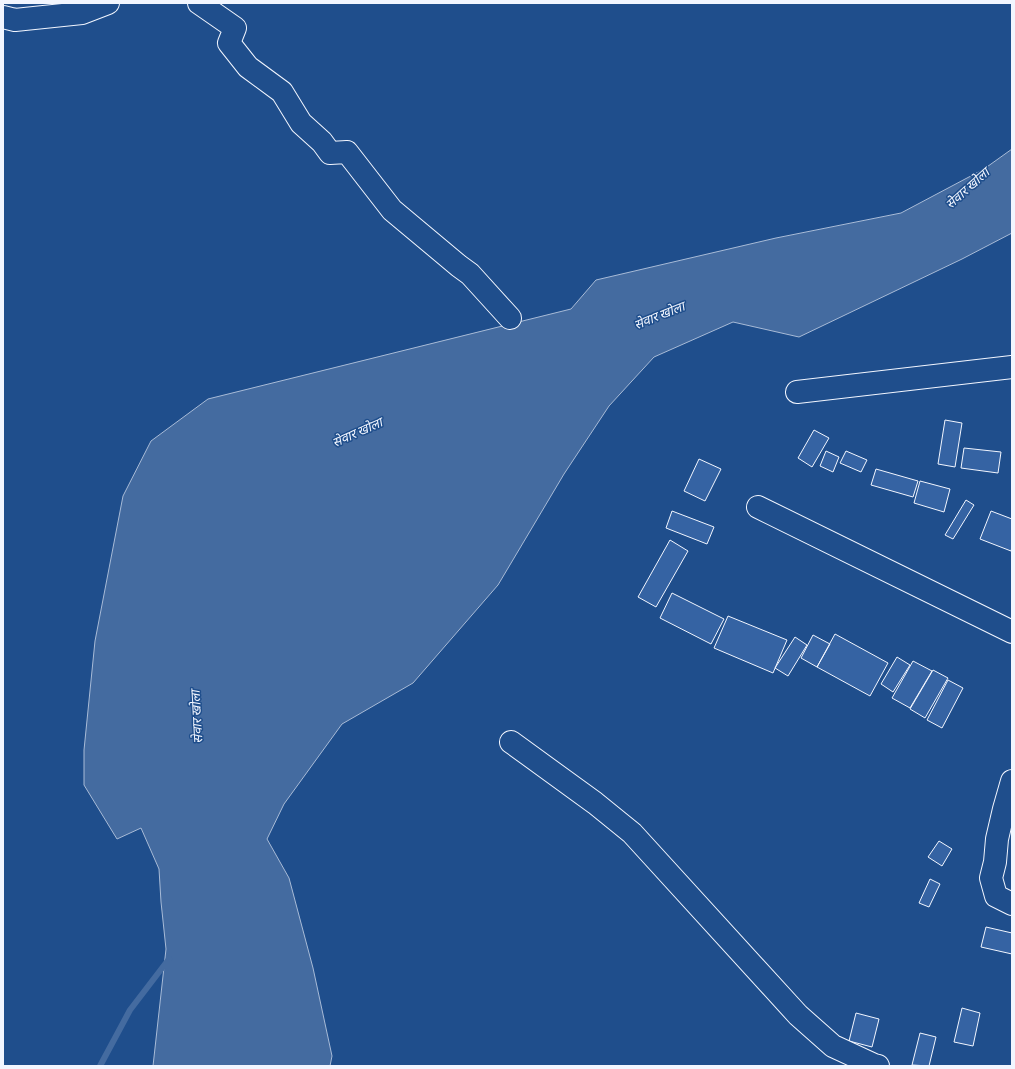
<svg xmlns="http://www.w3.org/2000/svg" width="1015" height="1069" viewBox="0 0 1015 1069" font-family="Commissioner,'Noto Sans Devanagari',sans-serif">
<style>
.water{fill:#446ba0;stroke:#a8bbd7}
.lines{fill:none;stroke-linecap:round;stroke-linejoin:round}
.stream{stroke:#446ba0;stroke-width:6}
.building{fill:#3563a3;stroke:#f2f6ff}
.minor-casing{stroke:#f2f6ff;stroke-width:24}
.minor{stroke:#1f4e8c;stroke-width:22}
.labels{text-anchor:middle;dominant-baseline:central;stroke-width:3;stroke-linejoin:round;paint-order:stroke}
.water-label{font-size:13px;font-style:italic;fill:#f2f6ff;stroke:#1f4e8c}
</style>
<rect width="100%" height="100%" fill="#1f4e8c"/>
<!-- water -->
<path class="water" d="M1012 149V233L962 259 799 337 733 322 654 357 609 406 564 474 498 585 413 683 342 724 284 804 267 839 289 878 313 968 332 1056 330 1066H153L166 949 161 902 159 869 141 828 117 839 84 785V750L95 641 123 496 151 441 208 399 571 309 596 280 776 238 901 213 984 169Z"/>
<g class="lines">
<!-- stream -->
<path class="stream" d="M100 1066 130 1010 169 959"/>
</g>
<!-- building -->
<path class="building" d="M945 420 962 423 955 467 938 464Z
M814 430 829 438 812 467 798 458Z
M964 448 1001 452 998 473 961 468Z
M826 451 839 457 833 472 820 466Z
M846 451 867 460 861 472 840 463Z
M699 459 721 469 705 501 684 491Z
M876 469 918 481 913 497 871 485Z
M920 481 950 489 944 512 914 503Z
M966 500 974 505 953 539 945 535Z
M672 511 714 527 707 544 666 528Z
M991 511 1012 519V547L1011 551 980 539Z
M670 540 688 551 656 607 638 597Z
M672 593 724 619 711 644 660 618Z
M728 616 787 640 773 673 714 648Z
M835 634 888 663 870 696 817 667Z
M813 635 830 644 817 667 801 658Z
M795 637 807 645 788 676 775 668Z
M897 657 910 665 893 692 881 684Z
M913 661 932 671 910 708 892 698Z
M933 670 948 678 925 718 910 709Z
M948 680 963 688 942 728 927 720Z
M939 841 952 849 942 866 928 857Z
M930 879 940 884 929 907 919 903Z
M986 927 1012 933V954L981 947Z
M962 1008 980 1013 973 1046 954 1042Z
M856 1013 879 1019 872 1047 849 1041Z
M920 1033 936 1037 929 1066 912 1065Z"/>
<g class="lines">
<!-- minor casing -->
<g class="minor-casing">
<path id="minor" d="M199 3 235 28 229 43 248 67 282 92 301 123 322 142 330 153 347 152 392 210 459 266 470 274 510 318
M3 17 15 20 82 13 108 3
M797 392 1012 367
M758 507 1012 632
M511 742 595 803 632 833 798 1015 833 1046 874 1065 878 1066
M1012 781 1004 809 997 839 995 862 991 878 996 896 1012 904"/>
</g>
<!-- minor -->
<use href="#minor" class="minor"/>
</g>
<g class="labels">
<!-- water labels -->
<g class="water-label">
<text transform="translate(967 188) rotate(-42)">सेवार खोला</text>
<text transform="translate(659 315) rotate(-22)">सेवार खोला</text>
<text transform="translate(357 432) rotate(-24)">सेवार खोला</text>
<text transform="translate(196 717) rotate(-93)">सेवार खोला</text>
</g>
</g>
<!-- border -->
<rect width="1015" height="1069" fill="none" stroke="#f2f6ff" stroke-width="8"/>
</svg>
